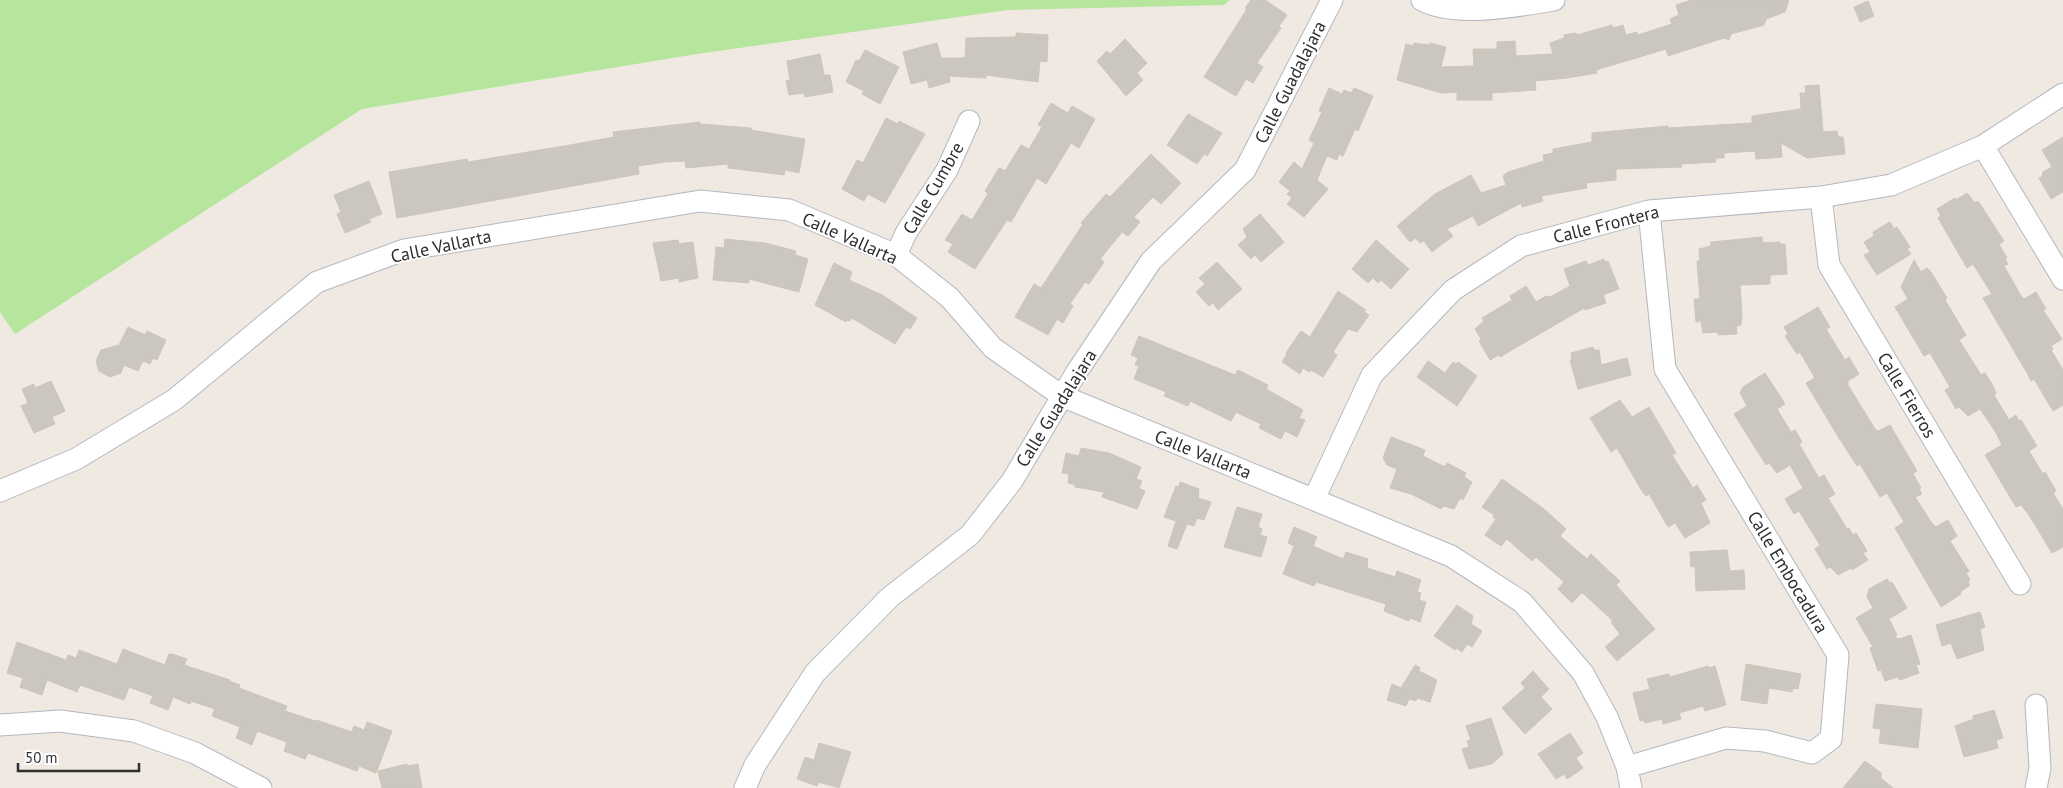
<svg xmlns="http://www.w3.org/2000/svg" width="2063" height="788" viewBox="0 0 2063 788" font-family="'PT Sans',sans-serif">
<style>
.green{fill:#b6e59e}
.building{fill:#cbc7bf;stroke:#cbc5ba}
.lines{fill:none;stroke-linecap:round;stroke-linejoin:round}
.minor-casing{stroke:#b4b7c1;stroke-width:23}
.minor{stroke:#fff;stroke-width:21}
.labels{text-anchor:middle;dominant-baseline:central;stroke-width:4;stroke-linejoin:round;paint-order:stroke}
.street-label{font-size:18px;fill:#2e2e2e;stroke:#fff}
</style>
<rect width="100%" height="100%" fill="#efe9e1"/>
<!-- green -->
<path class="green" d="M0 0H1230L1224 5 1008 10 697 54 362 109 15 334 0 312Z"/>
<!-- building -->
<path class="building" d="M1251 0H1265L1287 15 1279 26 1281 28 1257 63 1263 67 1253 83 1246 79 1236 96 1204 77 1247 9 1245 8Z
M1691 0H1789L1785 12 1766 19 1764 25 1731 34 1729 40 1724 38 1668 56 1666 49 1596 70 1597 73 1567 78 1535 81 1536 90 1492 93V100H1457V92L1441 93 1397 80 1406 44 1413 46 1414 43 1429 45 1430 43 1446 47 1441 67 1474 66 1473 49H1497V42L1515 41 1516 56 1553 54 1550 43 1564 38V35L1576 33 1577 35 1612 25 1613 28 1623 25 1626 35 1637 32 1638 35 1672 24 1670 19 1679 15 1676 5Z
M1868 1 1874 16 1860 22 1854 7Z
M1016 33 1048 35 1047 62 1040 61 1038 82 986 75V78L949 76 950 82 929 88 927 80 911 84 903 52 937 43 941 58H965L966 38 1016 37Z
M1125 39 1147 63 1137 73 1143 80 1126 96 1097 61 1107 51 1110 54Z
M865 50 899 67 880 104 862 94 864 91 846 82 856 60 859 61Z
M820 54 824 75H830L833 92 805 97 804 93 789 95 786 81 790 80 787 61Z
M1819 85 1823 132 1837 131 1838 137H1843L1845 154 1807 158 1781 143 1782 157 1756 159 1755 151 1724 153V158H1716V162L1681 164 1682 167 1616 169V180L1586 183 1587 188 1541 196 1543 201 1522 207 1521 203 1478 226 1473 216 1447 229 1453 236 1432 252 1424 241 1420 243 1416 238 1410 242 1397 226 1435 194 1471 175 1481 193 1506 185 1503 176 1508 172 1544 161 1543 155 1553 153V149L1592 142V133L1668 126V128L1752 123V116L1801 109 1800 93H1806L1805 86Z
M1329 88 1342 94 1344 90 1351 93 1354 88 1373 96 1358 131 1355 129 1343 156 1339 154 1337 160 1327 156 1317 180 1328 189 1304 217 1287 204 1292 198 1287 194 1290 191 1279 182 1294 162 1302 169 1314 143 1309 140 1322 112 1319 111Z
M1051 103 1068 113 1072 106 1095 119 1079 148 1071 143 1046 184 1037 178 1011 222 1007 220 975 269 948 252 953 244 945 240 962 214 972 220 988 194 985 191 999 168 1005 171 1021 145 1029 149 1042 127 1038 125Z
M1188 114 1222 133 1207 156 1204 154 1197 164 1167 145Z
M886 118 898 124 899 121 925 134 885 203 868 194 864 201 842 189 857 160 863 163Z
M700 122V124L751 128V130L805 139 799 173 785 170 784 175 728 168V164L686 168 685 161 665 162 638 166 639 174 397 218 389 172 467 159 468 162 570 145 614 137 613 132Z
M2063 137V192L2051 199 2039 178 2042 177 2043 172 2052 167 2042 150Z
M1151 154 1181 183 1161 204 1153 197 1134 217 1140 222 1128 236 1122 232 1100 259 1104 262 1089 284 1085 282 1070 304 1073 306 1063 323 1057 319 1048 335 1015 317 1034 284 1041 288 1083 224 1081 223 1106 194 1110 197Z
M369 181 382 214 369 219 371 222 345 233 337 214 341 212 334 195Z
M1967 193 1975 203 1978 201 2004 241 1999 244 2007 258 2005 259 2008 264 2004 266 2021 296 2024 299 2036 292 2046 309 2043 310 2062 339 2051 346 2053 349 2051 350 2063 370V405L2053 411 2034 379 2031 381 2027 373 1983 298 1992 294 1973 264 1967 268 1938 218 1941 216 1937 209 1955 198 1956 200Z
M1260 214 1284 242 1261 262 1255 255 1251 259 1238 245 1247 237 1243 229Z
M1890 222 1894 229 1897 227 1910 247 1907 249 1911 254 1877 275 1864 255 1870 252 1864 242 1874 236 1873 232Z
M1762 237 1763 243 1780 242V244H1785L1787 274 1770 275V284L1740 285 1742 316 1741 325 1736 326 1737 334 1718 335V332L1703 333 1701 321 1696 322 1694 299H1700L1697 261H1700L1699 249 1711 246V242Z
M725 239 765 243 796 251 795 255 808 259 799 292 749 279V283L713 280 716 247 724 248Z
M678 240 679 244 693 242 698 278 679 282V278L661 281 653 243Z
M1376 240 1409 269 1391 289 1381 280 1378 283 1373 278 1368 283 1352 269Z
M1604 259 1605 262 1608 261 1619 289 1603 295 1606 303 1585 310 1584 308 1500 357 1498 355 1490 360 1479 341 1481 339 1475 329 1484 321 1482 318 1512 300 1510 296 1526 286 1536 302 1546 296 1550 297 1570 286 1564 269 1586 261 1588 265Z
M1914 260 1921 272 1927 268 1931 272 1947 298 1945 300 1966 335 1959 340 1978 370 1981 375 1985 373 1993 386 1996 393 1994 395 2009 420 2016 415 2019 421 2021 420 2037 446 2029 451 2043 474 2045 472 2056 491 2053 493 2063 509V547L2052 553 2029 515 2021 505 2016 507 1985 455 2002 445 1995 431 1980 409 1968 416 1959 407 1956 409 1945 390 1950 387 1930 353 1924 356 1895 307 1908 299 1901 287Z
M1217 262 1242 289 1218 310 1213 303 1209 306 1196 292 1205 284 1199 278Z
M834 263 852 272 849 280 882 295 917 318 910 329 906 327 895 344 852 318 850 321 847 320 846 322 815 305Z
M1338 291 1366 310 1364 312 1369 315 1357 332 1348 329 1333 352 1337 355 1323 377 1311 370 1310 372 1303 368 1300 374 1282 362 1287 354 1286 353 1301 331 1310 337Z
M1818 307 1830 327 1826 329 1845 360 1849 357 1859 374 1848 381V385L1875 429 1878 431 1890 425 1917 471 1913 474 1921 488 1919 489 1922 494 1915 497 1933 525 1936 527 1948 520 1957 536 1950 541 1969 571 1966 573 1970 580 1968 582 1970 585 1960 592 1961 594 1941 607 1895 528 1904 522 1887 493 1880 497 1860 464 1857 466 1839 438 1806 383 1815 378 1800 352 1797 354 1785 336 1788 334 1784 327Z
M128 327 145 335 147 331 166 340 157 360 153 358 150 364 143 361 138 371 124 365 121 373 110 377 99 371 96 361 101 350 119 345Z
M1139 336 1235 375 1238 370 1268 385 1266 389 1303 410 1299 418 1305 420 1297 437 1285 431 1281 439 1259 428 1261 424 1236 412 1231 421 1190 401 1188 406 1164 396 1166 392 1134 379 1139 366 1135 365 1138 358 1131 355Z
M1593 347 1594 350H1599L1601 365 1627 358 1631 375 1578 389 1570 360H1572L1571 353Z
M1428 361 1445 373 1453 362 1456 364 1458 362 1477 376 1457 406 1417 377Z
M1765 373 1785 404 1777 409 1791 432 1795 430 1802 442 1799 444 1819 478 1824 475 1835 494 1828 498 1847 529 1849 528 1853 535 1856 533 1867 551 1863 553 1868 560 1852 570 1851 568 1838 575 1830 567 1827 569 1815 549 1820 545 1799 511 1794 514 1785 499 1803 488 1790 465 1777 473 1769 463 1766 465 1734 414 1747 406 1740 393 1743 387Z
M51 381 65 411 52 417 55 424 34 433 21 406 28 403 22 389 34 384 35 388Z
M1620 400 1632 417 1649 407 1676 453 1672 455 1693 488 1697 485 1706 500 1701 503 1710 523 1685 538 1675 523 1668 527 1649 494 1646 496 1642 491 1617 448 1611 452 1590 418Z
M1391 437 1425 450 1423 456 1445 467 1447 463 1466 473 1464 477 1472 482 1463 500 1460 498 1454 509 1443 506 1441 509 1411 494 1390 488 1397 469 1387 465 1383 458Z
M1081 448 1109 453 1141 467 1136 479 1142 481 1139 488 1145 491 1137 509 1102 497 1104 492 1075 487V485L1068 483 1069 474 1062 473 1066 453 1079 456Z
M1502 479 1544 509 1566 529 1560 536 1587 559 1591 554 1610 572 1620 581 1616 585 1655 629 1617 661 1605 647 1620 634 1611 622 1613 621 1584 594 1581 593 1572 603 1558 589 1564 582 1536 557 1532 561 1507 539 1501 546 1485 535 1496 519 1493 517 1494 515 1482 507Z
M1180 482 1199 489 1198 498 1211 502 1204 520 1197 518 1194 526 1187 524 1177 549 1168 546 1176 521 1164 517 1176 486 1179 487Z
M1237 507 1262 514 1258 527 1262 529 1260 535 1267 537 1261 557 1224 547Z
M1294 527 1317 537 1313 546 1343 559 1346 552 1368 559 1367 568 1395 577 1397 571 1421 580 1417 592 1421 593 1419 600 1426 602 1420 622 1410 618 1409 621 1384 611 1386 604 1316 582 1314 586 1283 574 1294 546 1288 543Z
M1727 550 1730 571 1744 570 1745 589 1696 591 1695 566 1691 567 1690 552Z
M1887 579 1890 583 1892 582 1907 608 1889 619 1897 635 1894 637 1899 639 1911 635 1920 664 1916 665 1919 673 1900 680 1898 677 1885 681 1881 670 1878 671 1870 648 1873 647 1856 618 1873 608 1867 597 1869 589Z
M1457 605 1473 616 1471 624 1482 631 1472 647 1467 644 1462 652 1456 648 1455 650 1434 636Z
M1980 612 1985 627 1980 629 1984 650 1957 659 1951 643 1942 646 1936 625Z
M17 642 66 660 68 655 76 658 79 650 117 664 123 649 165 665 169 654H172L187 659 184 665 230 680 229 681 240 685 239 688 287 706 285 711 315 721 316 720 352 732 354 726 364 730 367 722 392 731 376 773 359 766 357 771 308 753 305 759 284 751 287 742 257 731 252 745 236 738 240 727 212 716 215 709 191 701 190 704 173 697 168 710 150 703 153 696 129 687 124 700 80 685 77 692 47 680 42 695 20 687 23 678 7 673Z
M1746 664 1801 674 1798 689 1793 688 1792 692 1769 688 1767 704 1741 700Z
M1415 665 1420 668 1419 671 1437 680 1430 702 1417 698 1416 701 1409 699 1406 706 1387 700 1392 684 1401 688Z
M1708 666 1709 668 1715 666 1726 705 1705 711 1703 706 1679 713 1681 719 1663 724 1662 719 1645 723 1644 720 1640 721 1633 693 1650 689 1647 679 1669 674 1670 677Z
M1533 671 1549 689 1541 697 1552 709 1525 734 1502 708 1525 688 1521 683Z
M1876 704 1922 709 1918 748 1879 743 1881 729 1873 728Z
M1994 710 2003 738 1996 740 1998 748 1964 757 1955 726 1974 719 1973 716Z
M1491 718 1503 754 1492 764 1469 769 1462 749 1469 747 1467 741 1471 740 1466 726Z
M1570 733 1583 753 1576 758 1583 768 1567 779 1564 774 1556 779 1538 754Z
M819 743 851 752 839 788 819 782 817 786 797 779 805 757 814 760Z
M1865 761 1881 773V778L1893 788H1843Z
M407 764 408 766 418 764 422 788H382L378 771Z"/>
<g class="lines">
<!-- minor casing -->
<g class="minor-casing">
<path id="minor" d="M1422 0C1455 18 1518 6 1554 0
M1983 146 2063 279
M1821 197 1829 265 2020 584
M896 255 906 233 947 170 969 121
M0 491 76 459 174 400 317 282 404 250 700 201 789 210 896 255 950 298 993 348 1062 396 1451 556 1522 602 1583 673 1607 717 1627 767 1631 788
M1314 499 1372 375 1453 290 1521 246 1649 211 1821 197 1891 185 1983 146 2063 94
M0 725 60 721 134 731 195 753 261 788
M1627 767 1726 738 1765 741 1812 753 1831 739 1838 655 1665 369 1649 211
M745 788 755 765 815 673 890 597 970 535 1012 481 1076 373 1151 261 1245 170 1332 0
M2036 788 2040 768 2036 705"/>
</g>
<!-- minor -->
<use href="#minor" class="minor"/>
</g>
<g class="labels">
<!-- street labels -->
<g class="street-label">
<text transform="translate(1290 82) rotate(-63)">Calle Guadalajara</text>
<text transform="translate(933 188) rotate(-60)">Calle Cumbre</text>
<text transform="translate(1606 224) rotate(-14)">Calle Frontera</text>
<text transform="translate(850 238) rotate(24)">Calle Vallarta</text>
<text transform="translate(441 246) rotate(-12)">Calle Vallarta</text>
<text transform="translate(1907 395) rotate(59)">Calle Fierros</text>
<text transform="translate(1056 408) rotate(-58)">Calle Guadalajara</text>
<text transform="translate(1203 454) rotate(22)">Calle Vallarta</text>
<text transform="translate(1788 572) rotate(59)">Calle Embocadura</text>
</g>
</g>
<!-- scale -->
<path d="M18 763v8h121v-8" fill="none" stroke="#2e2e2e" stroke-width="2.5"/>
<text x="25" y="763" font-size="15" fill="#2e2e2e" stroke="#ffffff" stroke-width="4" paint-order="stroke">50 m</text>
</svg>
